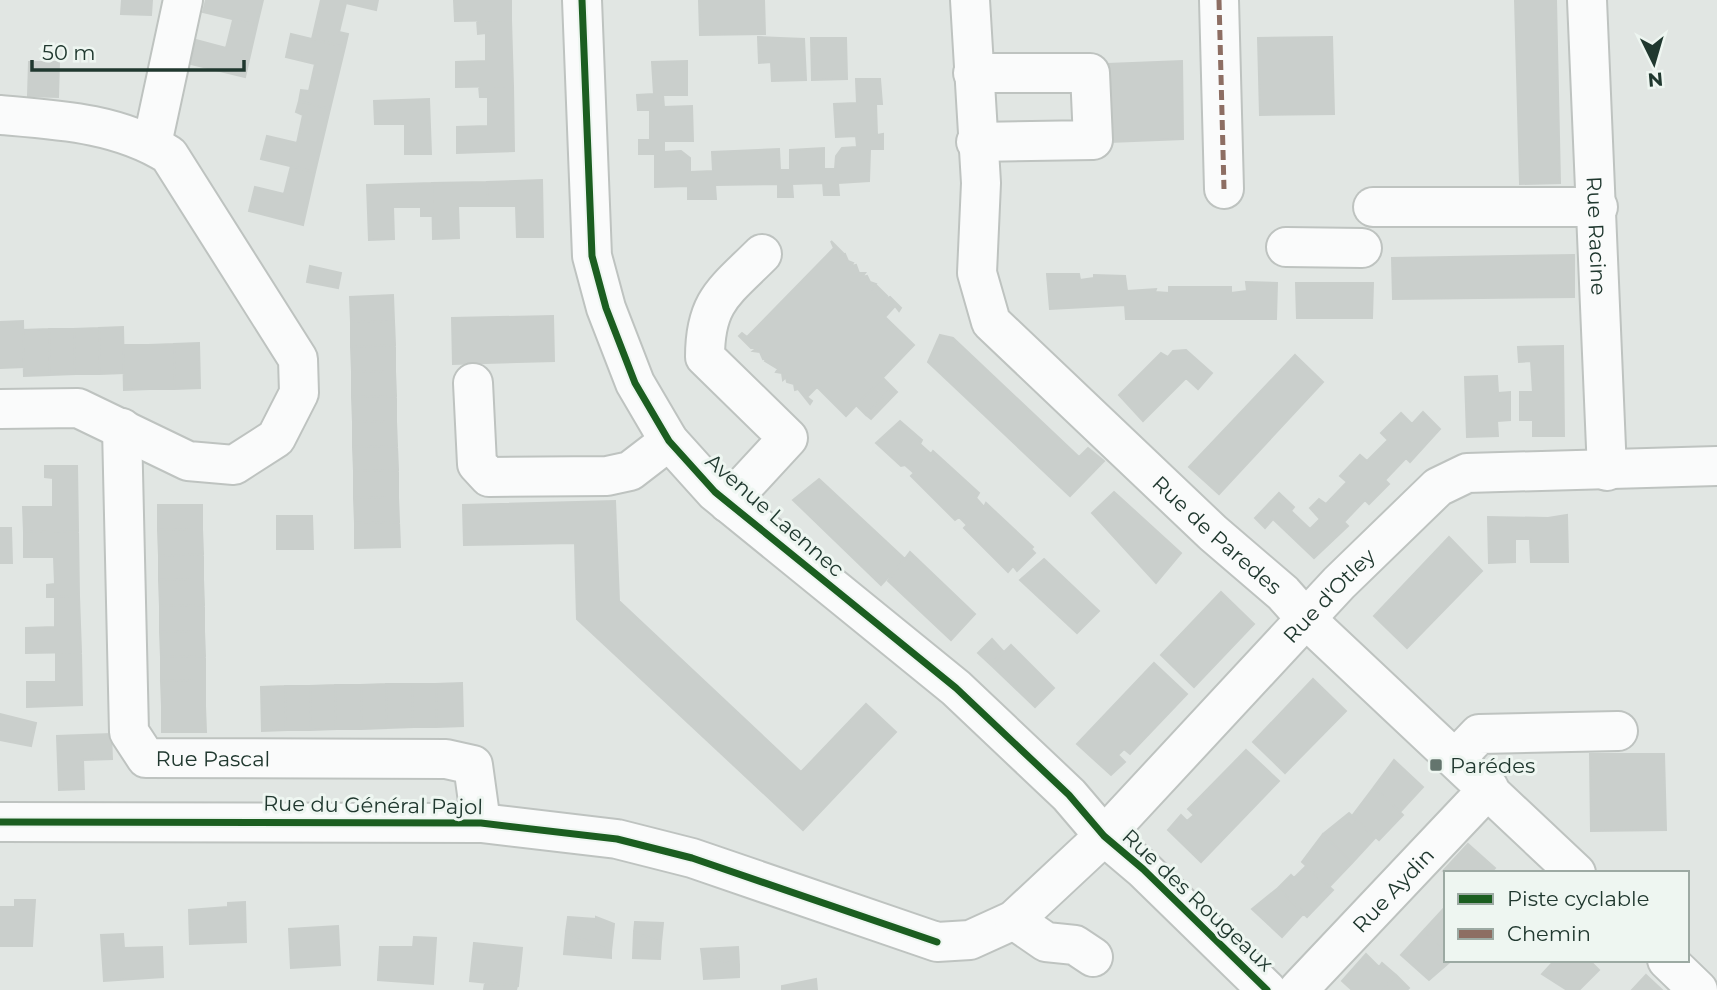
<svg xmlns="http://www.w3.org/2000/svg" width="1717" height="990" viewBox="0 0 1717 990" font-family="Montserrat,sans-serif">
<style>
.building{fill:#cacfcc;stroke:#cacfcc;stroke-width:2}
.lines{fill:none;stroke-linecap:round;stroke-linejoin:round}
.minor-casing{stroke:#bec3c0;stroke-width:42}
.minor{stroke:#fafbfb;stroke-width:38}
.quiet{stroke:#8d6e63;stroke-width:5;stroke-dasharray:10 5;stroke-linecap:butt}
.cycleway-casing{stroke:#eef6f1;stroke-width:11}
.cycleway{stroke:#1b5e20;stroke-width:7}
.poi-dot{fill:#64756e;stroke:#eef6f1;stroke-width:2.5}
.labels{text-anchor:middle;dominant-baseline:central;stroke-width:6;stroke-linejoin:round;paint-order:stroke}
.street-label{font-size:21px;fill:#20382f;stroke:#eef6f1}
.poi-label{font-size:21px;fill:#20382f;stroke:#eef6f1;text-anchor:start}
</style>
<rect width="100%" height="100%" fill="#e1e6e3"/>
<!-- building -->
<path class="building" d="M122 0H152L151 15 121 14Z
M206 0H263L257 25 203 12Z
M321 0H378L376 10 346 3 339 32 348 34 345 47 312 39Z
M454 0H511V20L455 21Z
M699 0H764L765 34 700 35Z
M1515 0H1556L1560 183 1520 184Z
M233 20 257 25 245 77 191 64 196 40 226 48Z
M477 20H511L513 86 456 87V62L486 61V33L478 34Z
M291 34 345 47 330 109 299 101 301 90 309 91 315 64 286 57Z
M758 37 804 39 806 80 772 81 771 62 759 63Z
M1332 37 1334 114 1260 115 1258 38Z
M811 38H846L847 79 812 80Z
M687 61V95H663L664 107 692 106 693 141H664V152L681 151 690 158V172L713 171 712 152 779 149 780 170H790V150L824 148V169H835L836 156 842 148 857 147 856 136 836 137 834 104 857 103 856 79H880L882 104H876L877 135 883 134V149H870L869 181 838 183 839 195H824L823 183 792 184 793 197H778V184L715 185 716 199H688V186L655 187V154H639V140H650V110H638L637 95 654 94 652 62Z
M1182 61 1183 139 1110 142 1108 64Z
M29 62H59L58 97 28 96Z
M479 86H513L514 151 457 153V127L488 126V97H480Z
M429 99 431 154H405V124H375L374 101Z
M299 101 330 109 315 172 261 159 267 136 297 143 303 115 296 112Z
M291 166 315 172 303 225 249 211 255 187 284 194Z
M542 180 543 237H517L516 206H488L487 182Z
M487 182 488 206H458L459 238 433 239 432 183Z
M432 183V216H421V207H393L394 239 369 240 367 185Z
M831 241 843 253 841 255 845 254 848 261 853 263 851 266 856 265 859 273H865L862 277 867 276 870 282 876 284 874 288 877 286 887 296 885 299 890 297 901 308 899 311 895 306 885 317 914 345 846 416 817 387 807 397 812 401 810 404 798 389 795 390 794 384 787 382 786 377 783 380 782 373 776 372 778 369 765 361 767 358 763 359 760 352 753 351 757 348H751L739 336 742 333 747 337 834 248Z
M1574 255V297L1393 299 1392 258Z
M310 266 341 273 338 288 307 282Z
M1047 274H1079L1080 280 1094 278V275L1125 276 1127 291 1156 289 1155 292 1169 293V287H1231V293L1247 291 1246 282 1277 283 1276 319H1126L1125 305 1050 309Z
M1296 283H1373L1372 318H1297Z
M393 295 394 321 351 322 350 297Z
M553 316 554 361 453 364 452 318Z
M23 321 24 367 0 368V322Z
M394 321 395 345 351 347V322Z
M123 327 124 373 100 374 99 328Z
M99 328 100 374H75L74 329Z
M49 329H74L75 374 50 375Z
M49 329 50 375 24 376 23 330Z
M940 335 953 338 1079 457 1088 448 1104 461 1070 496 928 362Z
M199 343 200 388 175 389 174 344Z
M174 344 175 389H149V345Z
M123 345H149V389L124 390Z
M395 345V371L352 372 351 347Z
M1563 346 1564 436H1533V420H1520V392H1533L1531 361 1519 362 1518 347Z
M1186 350 1212 373 1198 389 1186 378 1143 421 1119 395 1161 353 1168 357 1173 351Z
M1295 355 1323 382 1219 494 1189 467Z
M395 371 396 396 352 397V372Z
M1497 376 1498 393 1510 392V420L1497 421 1498 436 1467 437 1465 377Z
M883 378 892 387 866 415 856 405Z
M892 387 897 392 871 419 866 415Z
M396 396V421L353 422 352 397Z
M1423 412 1440 429 1410 462 1406 458 1385 480 1389 484 1369 504 1365 500 1344 522 1348 526 1314 558 1273 519 1265 528 1255 518 1279 493 1294 507 1291 511 1310 529 1320 519 1310 508 1319 499 1326 504 1347 482 1340 476 1360 455 1367 461 1388 440 1381 433 1401 413 1412 424Z
M396 421 397 446 353 447V422Z
M900 421 922 440 920 444 931 454 933 451 979 493 976 498 984 507 986 503 1033 547 1031 549 1035 553 1017 571 1013 566 1008 572 964 528 967 525 959 517 955 520 911 476 914 473 905 465 901 466 876 443Z
M397 446 398 470 354 471 353 447Z
M45 466H77L78 531 24 532 23 507H53V478L45 477Z
M398 470V497L354 498V471Z
M819 479 905 559 881 585 793 500Z
M1114 492 1181 553 1156 583 1092 513Z
M398 497 399 522 355 523 354 498Z
M615 501 619 601 801 772 866 704 896 732 803 830 577 619 575 543 464 545 463 505Z
M158 505H202V529L158 530Z
M1567 515 1568 562H1531L1530 539H1515V562L1489 563 1488 517 1548 518Z
M277 516H312L313 549H277Z
M399 522 400 547 355 548V523Z
M0 528H11L12 563H0Z
M202 529 203 554 159 556 158 530Z
M78 531 79 596 47 597V585L55 584 54 557H24V532Z
M1449 537 1482 571 1407 648 1374 616Z
M910 552 975 614 951 640 888 581Z
M203 554V579L159 580V556Z
M1044 559 1099 611 1077 633 1020 580Z
M203 579 204 605 160 606 159 580Z
M1221 592 1254 624 1194 687 1161 655Z
M79 596 81 652 26 653V628L55 627V597Z
M204 605V631L160 632V606Z
M204 631 205 656 161 657 160 632Z
M992 639 1003 651 991 665 978 653Z
M1011 645 1054 688 1035 707 991 665Z
M56 652H81L82 705 27 707V682H56Z
M205 656V680L161 681V657Z
M1154 663 1187 694 1130 754 1124 749 1118 755 1125 762 1111 775 1077 744Z
M1313 679 1346 711 1285 773 1253 742Z
M205 680V706H162L161 681Z
M462 683 463 726 437 727 436 684Z
M386 684 387 728 362 729 361 685Z
M386 684H412L413 727 387 728Z
M412 684H436L437 727H413Z
M335 685 336 729 311 730 310 686Z
M335 685H361L362 729H336Z
M285 686H310L311 730H286Z
M285 686 286 730 262 731 261 687Z
M162 706H205L206 732H162Z
M0 714 36 723 31 746 0 740Z
M111 734 112 759 83 760 84 789 59 790 57 736Z
M1246 750 1279 781 1201 862 1168 830 1181 815 1187 821 1194 815 1188 809Z
M1590 754H1664L1666 830 1591 831Z
M1394 760 1423 787 1400 812 1374 787Z
M1374 787 1403 815 1379 840 1352 816Z
M1349 813 1375 838 1352 863 1323 834Z
M1323 834 1352 863 1329 887 1302 862Z
M1468 844 1495 868 1490 873H1446L1443 871Z
M1306 866 1333 890 1307 917 1278 888 1291 875 1294 878Z
M1278 888 1304 913 1282 937 1252 909Z
M15 900H35L32 946H0V907H15Z
M245 902 246 942 190 944 189 910 228 907V903Z
M1446 906V951L1424 930Z
M568 917 596 919V917L614 924 611 951 566 932Z
M635 922 663 923 661 942 634 932Z
M338 926 340 965 291 968 289 929Z
M1424 930 1446 951V960H1452L1429 980 1401 955Z
M566 932 611 951V958L564 954Z
M634 932 661 942 660 959 633 958Z
M123 934 124 948 162 947 163 977 104 981 101 935Z
M414 937 436 938 433 984 378 980 380 947H413Z
M474 943 522 948 518 986 470 981Z
M738 947 739 965 702 956 701 949Z
M1366 954 1379 967 1382 963 1396 975 1382 990H1352L1342 981Z
M702 956 739 965V977L704 979Z
M1555 960H1589L1599 970 1579 990H1567L1542 974Z
M1396 975 1409 988 1407 990H1382Z
M1646 975 1662 990H1632Z
M816 979 817 990H782V986Z
M485 983 517 986 516 990H484Z"/>
<g class="lines">
<!-- minor casing -->
<g class="minor-casing">
<g id="minor">
<path d="M582 0 592 256 606 308 635 383 669 441 715 492 956 688 1069 795 1104 836 1143 869 1267 990"/>
<path id="s1" d="M970 0 981 183 977 273 991 322 1213 533 1283 593 1307 620 1576 873"/>
<path d="M1219 0 1224 189"/>
<path id="s2" d="M1587 0 1607 471"/>
<path d="M973 73H1090L1093 140 976 142"/>
<path d="M0 115C59 120 118 123 169 155L298 359 299 393 276 438 234 465 188 461 78 408 0 409"/>
<path d="M152 144 183 0"/>
<path d="M1373 207H1598"/>
<path d="M1286 247 1362 248"/>
<path d="M473 383 477 464 489 477 607 476 630 471 669 441"/>
<path id="s3" d="M122 428 129 732 146 758 446 759 473 765 481 823"/>
<path d="M728 503 788 438 705 357C705 301 725 291 762 254"/>
<path d="M1456 758 1479 734 1618 731"/>
<path id="s4" d="M0 822 481 823 617 839 692 858 937 942 970 940 1014 920 1104 836 1339 583 1438 487 1467 473 1717 466"/>
<path d="M1014 920 1046 942 1075 945 1093 957"/>
<path d="M1667 960 1698 990"/>
<path id="s5" d="M1298 990 1489 788"/>
</g>
</g>
<!-- minor -->
<use href="#minor" class="minor"/>
<!-- quiet -->
<path class="quiet" d="M1219 0 1224 189"/>
<!-- cycleway casing -->
<g class="cycleway-casing">
<path id="cycleway" d="M582 0 592 256 606 308 635 383 669 441 715 492 956 688 1069 795 1104 836 1143 869 1267 990
M0 822 481 823 617 839 692 858 937 942"/>
</g>
<!-- cycleway -->
<use href="#cycleway" class="cycleway"/>
</g>
<!-- markers -->
<rect class="poi-dot" x="1429" y="758" width="14" height="14" rx="3.5"/>
<g class="labels">
<!-- street labels -->
<g class="street-label">
<text stroke="none"><textPath href="#s2" startOffset="236">Rue Racine</textPath></text>
<text transform="translate(775 515) rotate(41)">Avenue Laennec</text>
<text stroke="none"><textPath href="#s1" startOffset="635">Rue de Paredes</textPath></text>
<text stroke="none"><textPath href="#s4" startOffset="1488">Rue d'Otley</textPath></text>
<text stroke="none"><textPath href="#s3" startOffset="402">Rue Pascal</textPath></text>
<text transform="translate(373 805) rotate(1)">Rue du Général Pajol</text>
<text stroke="none"><textPath href="#s5" startOffset="138">Rue Aydin</textPath></text>
<text transform="translate(1198 900) rotate(43)">Rue des Rougeaux</text>
</g>
<!-- poi labels -->
<g class="poi-label">
<text x="1450" y="765">Parédes</text>
</g>
</g>
<!-- legend -->
<rect x="1444" y="871" width="245" height="91" fill="#eef6f1" stroke="#9caaa3" stroke-width="2"/>
<rect x="1458" y="894" width="35" height="10" fill="#1b5e20" stroke="#9caaa3" stroke-width="2"/>
<text x="1507" y="906" font-size="21" fill="#20382f">Piste cyclable</text>
<rect x="1458" y="929" width="35" height="10" fill="#8d6e63" stroke="#9caaa3" stroke-width="2"/>
<text x="1507" y="941" font-size="21" fill="#20382f">Chemin</text>
<!-- north arrow -->
<g transform="translate(1654 63) rotate(175)" stroke="#eef6f1" stroke-width="5" paint-order="stroke">
<path d="M0-5L12 26L0 18L-12 26Z" fill="#20382f"/>
<text y="-10" font-size="19" font-weight="bold" text-anchor="middle" fill="#20382f">N</text>
</g>
<!-- scale -->
<path d="M32 60v10h212v-10" fill="none" stroke="#20382f" stroke-width="3.5"/>
<text x="42" y="60" font-size="21" fill="#20382f" stroke="#eef6f1" stroke-width="5" paint-order="stroke">50 m</text>
</svg>
